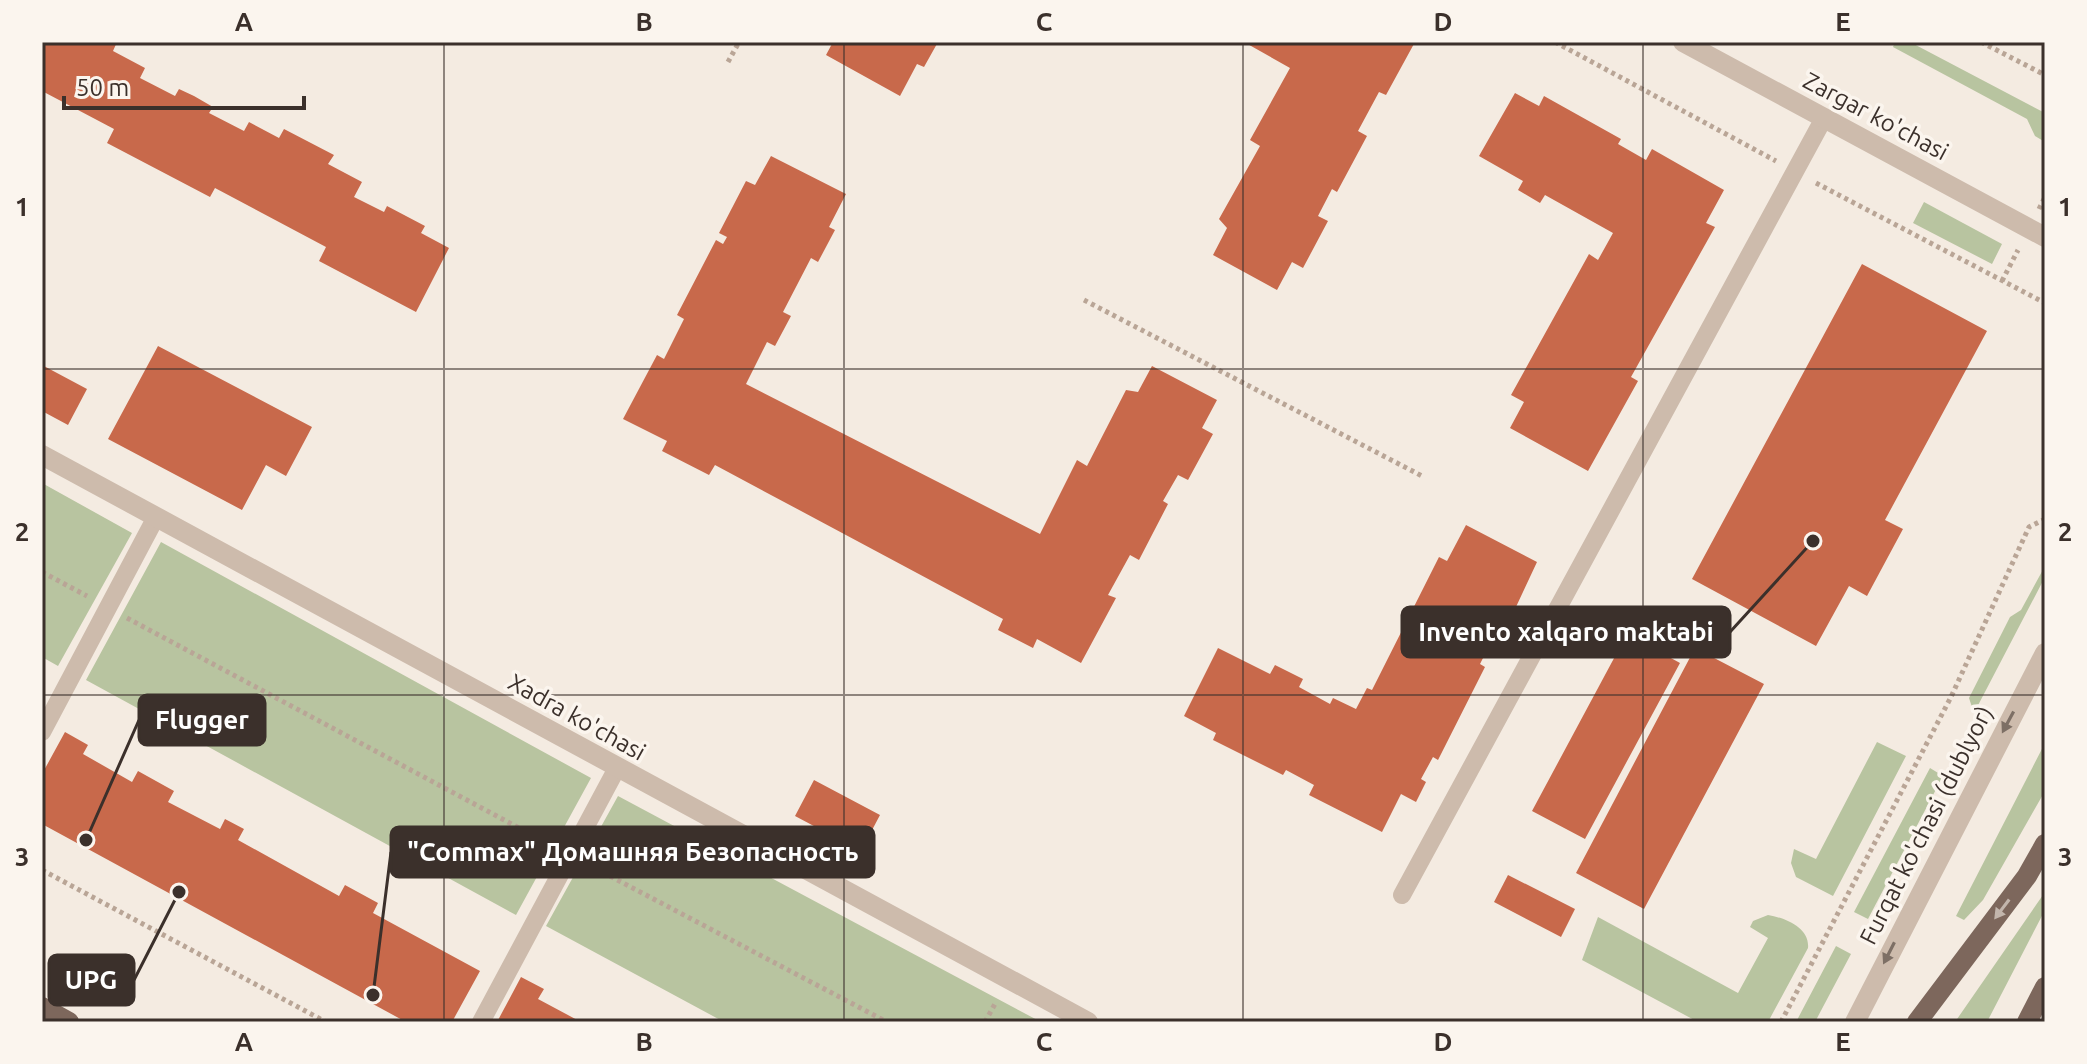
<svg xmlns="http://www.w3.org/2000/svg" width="2087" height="1064" viewBox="0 0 2087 1064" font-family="Ubuntu,sans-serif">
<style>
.green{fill:#b8c4a0}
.building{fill:#c8694b}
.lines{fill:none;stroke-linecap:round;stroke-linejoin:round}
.path{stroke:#b9a596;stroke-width:5;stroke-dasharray:4 4;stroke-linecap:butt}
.service{stroke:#cdbbac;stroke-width:18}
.minor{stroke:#cdbbac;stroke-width:20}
.tertiary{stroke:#cdbbac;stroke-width:20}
.primary{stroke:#7d675c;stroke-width:20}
.oneway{fill:#7d6f65}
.oneway2{fill:#c2b5ac}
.grid{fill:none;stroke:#3b302b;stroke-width:2;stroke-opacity:0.55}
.labels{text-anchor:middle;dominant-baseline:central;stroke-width:7;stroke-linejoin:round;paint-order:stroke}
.street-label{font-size:24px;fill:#3b302b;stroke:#fbf5ee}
.leader{fill:none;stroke:#3b302b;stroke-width:3}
.callout-dot{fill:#3b302b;stroke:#fbf5ee;stroke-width:3}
.callout{fill:#3b302b;stroke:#3b302b;stroke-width:3}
.callout-label{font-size:26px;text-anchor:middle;font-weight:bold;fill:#fff}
.neatline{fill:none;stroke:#3b302b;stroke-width:3}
.grid-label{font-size:26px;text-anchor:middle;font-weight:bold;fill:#3b302b}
</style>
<rect width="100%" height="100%" fill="#f4ebe1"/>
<!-- green -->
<path class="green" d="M1895 42H1910L2045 113V142L2035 136 2027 119 1893 47Z
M1924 202 2002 244 1992 264 1913 223Z
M42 483 132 533 58 666 42 657Z
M161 542 591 778 516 915 86 680Z
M2045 566V577L1974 713 1969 698 2010 617 2021 610Z
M1877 742 1906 756 1833 896 1796 877 1791 863 1794 849 1816 859Z
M2045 743V791L1983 900 1964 920 1956 916Z
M1930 768 1943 776 1868 919 1854 912Z
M618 796 1041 1022H724L546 926Z
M2045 892V910L1987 1022H1955Z
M1768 915C1786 918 1810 928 1808 948L1768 1022H1698L1582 960 1598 917 1738 993 1768 938 1750 927 1753 921Z
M1836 946 1851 954 1815 1022H1796Z"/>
<!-- building -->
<path class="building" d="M42 42H117L113 51 145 68 140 78 175 96 179 89 194 96 213 107 209 113 244 131 249 122 279 138 284 129 334 155 328 164 362 182 354 197 384 212 387 206 425 226 421 233 449 248 416 312 319 261 326 247 215 188 210 197 107 143 114 129 42 91Z
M833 42H938L924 67 917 64 900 96 826 55Z
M1244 42H1415L1386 95 1379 92 1358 131 1367 136 1337 192 1332 189 1318 216 1328 221 1303 268 1292 262 1277 290 1213 255 1227 228 1219 219 1260 146 1250 140 1290 68Z
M1515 93 1539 106 1544 96 1621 139 1618 144 1646 160 1652 149 1724 190 1706 223 1715 227 1631 377 1638 381 1588 471 1510 428 1524 402 1511 395 1589 254 1598 260 1613 233 1545 195 1540 203 1518 190 1523 181 1479 156Z
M771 156 846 194 829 227 835 230 818 262 811 258 783 312 791 316 775 346 767 342 746 384 1040 534 1077 460 1087 466 1126 390 1138 392 1152 366 1217 400 1202 428 1213 434 1188 480 1178 475 1163 501 1168 504 1139 560 1130 555 1108 595 1116 598 1081 663 1037 639 1033 648 998 630 1003 619 715 465 709 475 662 451 667 441 623 419 657 355 664 359 684 319 677 315 716 240 723 244 727 237 719 233 746 181 755 185Z
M1862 264 1987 331 1885 520 1903 529 1867 596 1849 586 1816 646 1692 579Z
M158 346 312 427 286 476 266 465 242 510 108 439Z
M42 365 87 389 68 425 42 411Z
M1466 525 1537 562 1494 654 1487 650 1480 664 1485 667 1438 760 1433 757 1421 779 1426 782 1416 802 1401 794 1382 832 1309 795 1314 785 1286 770 1283 775 1213 740 1216 733 1184 716 1218 648 1270 674 1275 665 1303 679 1299 687 1330 704 1333 698 1356 709 1367 688 1372 690 1439 557 1447 561Z
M1627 634 1680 663 1585 839 1532 811Z
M1695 648 1764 684 1644 909 1576 873Z
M65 732 88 745 83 754 132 782 138 771 174 791 168 802 220 829 225 819 244 829 238 840 339 896 345 885 378 903 373 913 480 971 452 1022H406L42 824V774Z
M814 780 880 815 861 851 795 816Z
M1508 875 1575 909 1561 937 1494 902Z
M521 977 544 989 538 999 581 1022H497Z"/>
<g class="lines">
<!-- path -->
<path class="path" d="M1555 42 1776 161
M1981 42 2045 75
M728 62 739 42
M1816 183 2045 303
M2039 209 2045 197
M2002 281 2018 250
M1084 300 1422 476
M42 572 87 596
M127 618 549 844
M589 865 887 1022
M42 870 326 1022
M985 1022 996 1002
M1781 1022 1951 697 2029 527 2045 519"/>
<!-- service -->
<path class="service" d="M42 732 156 517
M1402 895 1824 118
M481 1022 617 768"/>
<!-- minor -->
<path class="minor" d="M1683 42 2045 237
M42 455 1088 1022"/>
<!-- tertiary -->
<path class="tertiary" d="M1855 1022 2045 653"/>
<!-- primary -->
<path class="primary" d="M42 1007 69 1022
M1917 1022 2027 876 2045 844
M2027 1022 2045 987"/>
</g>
<!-- one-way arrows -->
<defs><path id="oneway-solid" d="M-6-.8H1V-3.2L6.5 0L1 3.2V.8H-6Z" transform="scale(2)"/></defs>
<g class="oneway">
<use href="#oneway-solid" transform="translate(2008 722) rotate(118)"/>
<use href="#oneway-solid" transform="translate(1889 953) rotate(117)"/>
</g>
<use class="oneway2" href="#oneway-solid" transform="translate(2002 909) rotate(127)"/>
<!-- grid -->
<path class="grid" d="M444 42V1022M844 42V1022M1243 42V1022M1643 42V1022M42 369H2045M42 695H2045"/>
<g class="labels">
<!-- street labels -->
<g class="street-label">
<text transform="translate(1876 116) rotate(28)">Zargar ko'chasi</text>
<text transform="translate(577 717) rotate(29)">Xadra ko'chasi</text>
<text transform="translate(1926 825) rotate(-63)">Furqat ko'chasi (dublyor)</text>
</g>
</g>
<!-- callouts -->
<path class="leader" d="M1813 541L1730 632M86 840L139 720M373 995L391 852M179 892L134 980"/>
<g class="callout-dot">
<circle cx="1813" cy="541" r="8"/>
<circle cx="86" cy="840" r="8"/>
<circle cx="373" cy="995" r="8"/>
<circle cx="179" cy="892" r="8"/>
</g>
<g class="callout">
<rect x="1402" y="607" width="328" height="50" rx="8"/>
<rect x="139" y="695" width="126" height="50" rx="8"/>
<rect x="391" y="827" width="483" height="50" rx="8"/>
<rect x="49" y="955" width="85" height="50" rx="8"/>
</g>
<g class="callout-label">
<text x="1566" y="641">Invento xalqaro maktabi</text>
<text x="202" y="729">Flugger</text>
<text x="633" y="861">"Commax" Домашняя Безопасность</text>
<text x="91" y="989">UPG</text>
</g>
<!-- border -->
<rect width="2087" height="1064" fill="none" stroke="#fbf5ee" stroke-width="88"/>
<!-- scale -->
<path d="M64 96v12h240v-12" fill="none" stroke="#3b302b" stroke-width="4"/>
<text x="76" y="96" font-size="24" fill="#3b302b" stroke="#fbf5ee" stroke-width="6" paint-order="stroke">50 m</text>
<rect x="44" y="44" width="1999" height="976" class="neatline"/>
<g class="grid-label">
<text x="244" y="31">A</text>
<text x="644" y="31">B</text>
<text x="1044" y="31">C</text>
<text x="1443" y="31">D</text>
<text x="1843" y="31">E</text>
<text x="22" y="216">1</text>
<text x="2065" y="216">1</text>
<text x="22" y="541">2</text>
<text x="2065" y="541">2</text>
<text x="22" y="866">3</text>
<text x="2065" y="866">3</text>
<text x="244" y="1051">A</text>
<text x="644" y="1051">B</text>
<text x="1044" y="1051">C</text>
<text x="1443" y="1051">D</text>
<text x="1843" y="1051">E</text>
</g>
</svg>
